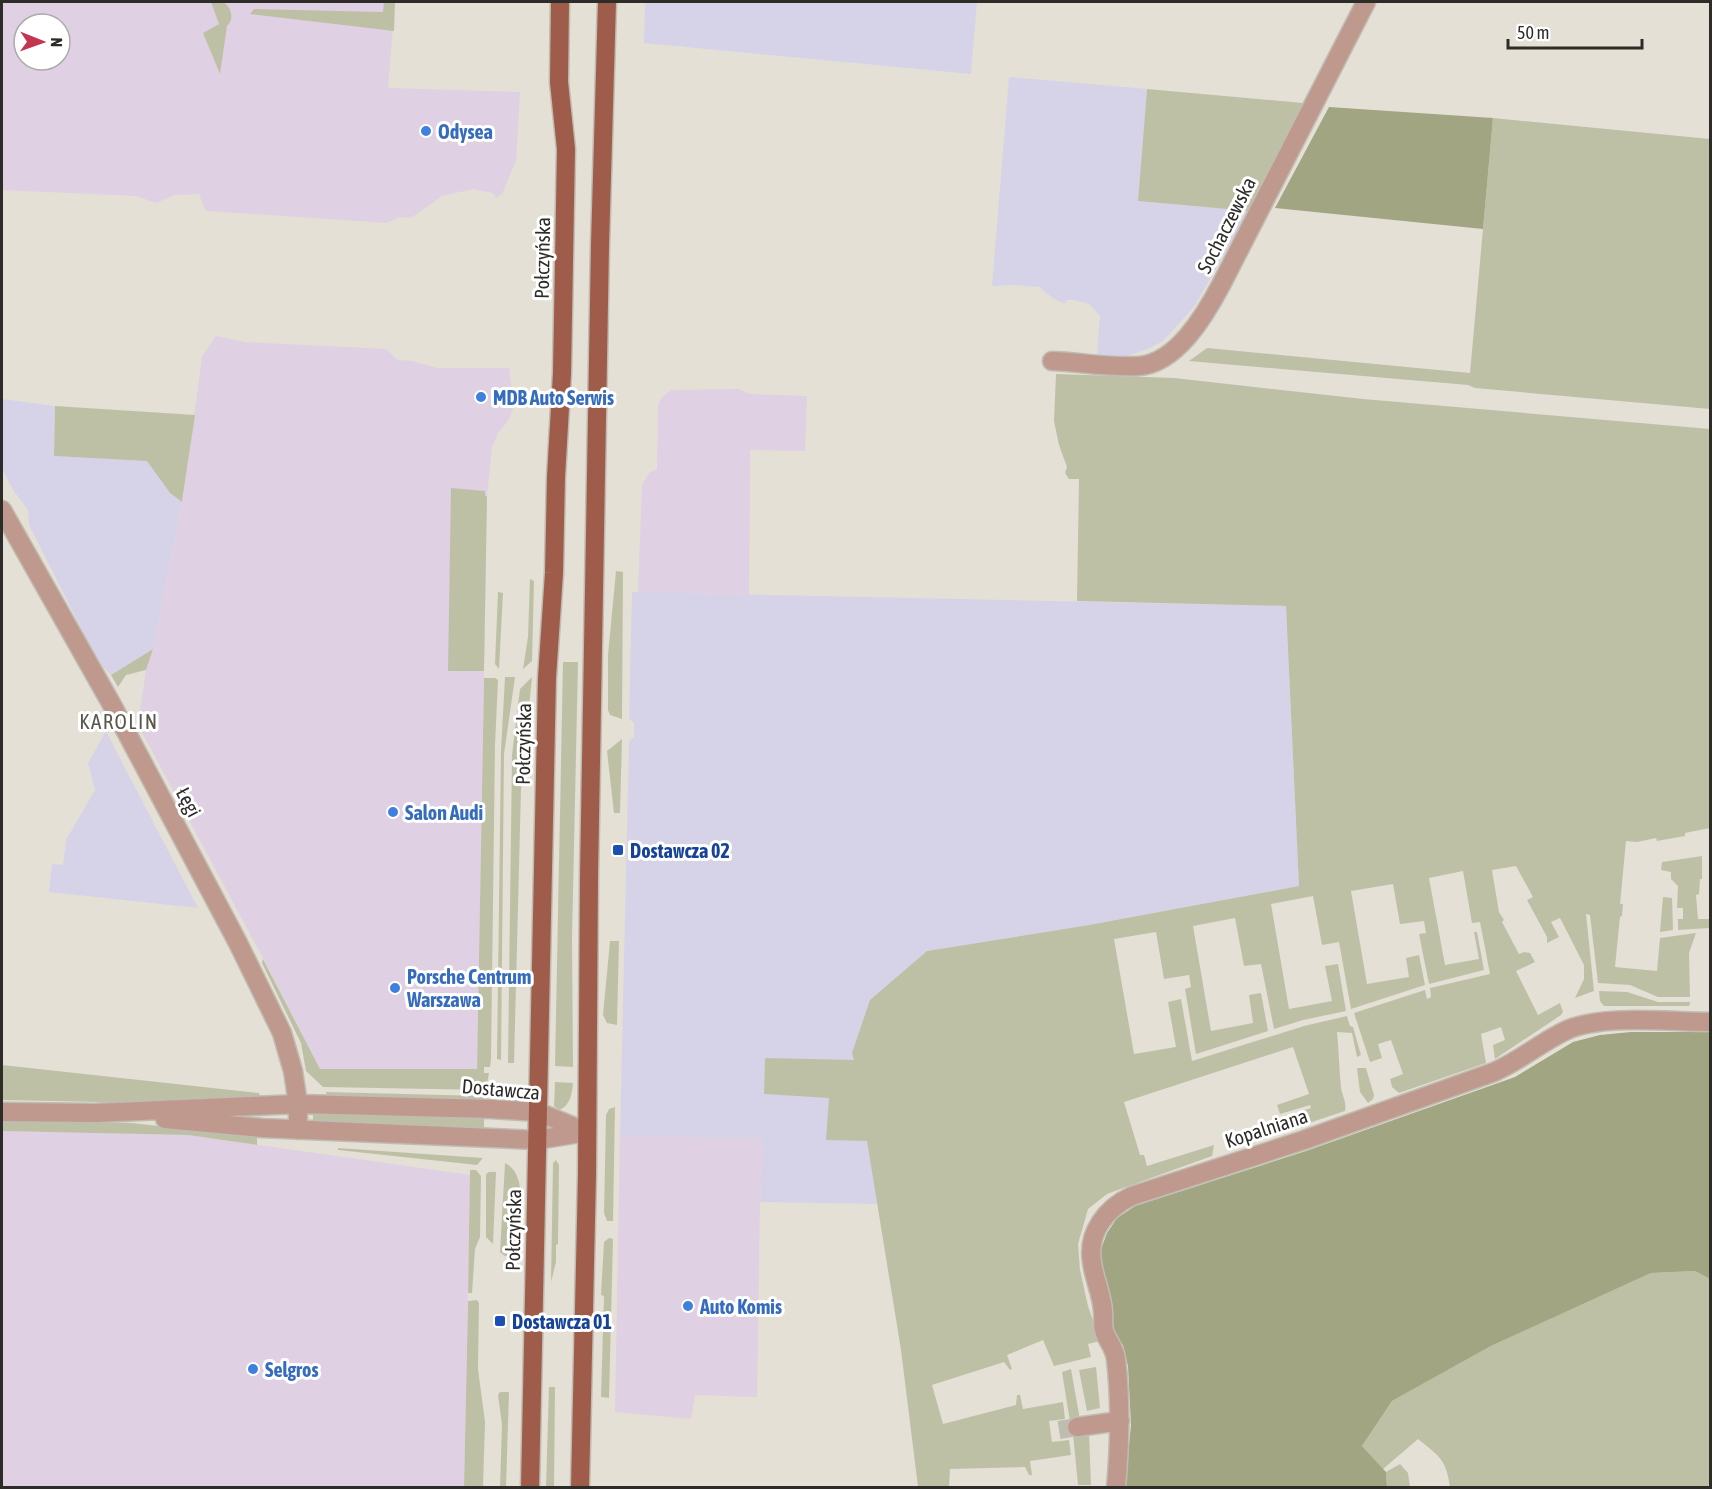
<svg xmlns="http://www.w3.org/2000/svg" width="1712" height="1489" viewBox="0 0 1712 1489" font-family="'Asap Condensed',sans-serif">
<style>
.commercial{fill:#dfd0e3;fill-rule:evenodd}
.industrial{fill:#d6d3e9}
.green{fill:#bec0a6}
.forest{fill:#a2a581}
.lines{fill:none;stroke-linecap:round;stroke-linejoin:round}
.minor-tunnel{stroke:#bfbcb2;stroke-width:18;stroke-dasharray:18 9;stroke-linecap:butt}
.minor-casing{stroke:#bfbcb2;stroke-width:21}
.major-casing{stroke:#bfbcb2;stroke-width:21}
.minor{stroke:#c0998e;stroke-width:18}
.major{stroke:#a05c4a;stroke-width:18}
.shop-dot{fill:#3f7fe0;stroke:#fff;stroke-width:2}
.transit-dot{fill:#1a4fb4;stroke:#fff;stroke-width:2}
.labels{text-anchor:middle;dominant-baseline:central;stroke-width:6;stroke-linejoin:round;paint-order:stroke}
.shop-label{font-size:20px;font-weight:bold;fill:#366cbe;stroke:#fff;text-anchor:start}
.street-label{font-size:20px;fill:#2d2c28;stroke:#fff}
.transit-label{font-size:20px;font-weight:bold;fill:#164399;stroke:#fff;text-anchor:start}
.neighbourhood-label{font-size:21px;letter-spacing:1.5px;fill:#5a574d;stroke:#fff}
</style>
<rect width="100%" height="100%" fill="#e4e0d5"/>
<!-- commercial -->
<path class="commercial" d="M2 2H395L388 88 520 92 516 160 502 194 496 198 493 193 473 189 442 196 411 218 399 217 387 223 208 211 205 210 199 194 175 195 156 203 136 196 2 190ZM24 24H60V60H24Z
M216 336 245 342 386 349 398 360 412 361 438 368H509L514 406 508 421 498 433 492 447 487 496 477 1069H320L263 958 138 725 146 670 153 649 184 493 202 357Z
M739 389 749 394 807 396 805 451 750 450 749 594 638 593 642 485 649 473 657 469 658 407 661 398 671 390Z
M2 1131 188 1135 470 1175 464 1487 2 1488Z
M620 1136 763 1138 760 1202 757 1397 695 1395 691 1419 615 1412Z"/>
<!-- industrial -->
<path class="industrial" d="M645 2H977L971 74 644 43Z
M1009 77 1147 89 1138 201 1249 211 1194 307 1163 341 1150 348 1124 357 1097 354 1100 316 1089 304 1075 300H1067L1065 304 1054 299 1039 287 1014 285 992 286Z
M2 399 55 406 54 456 148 461 170 493 182 502 153 649 111 675 100 664 94 654 29 525 28 510 13 490 2 469Z
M632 592 1286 606 1299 886 1089 925 927 951 854 1060 765 1059 764 1094 829 1097 867 1140 878 1204 760 1202 763 1138 620 1136 629 741 634 737V723L629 719Z
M106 731 124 766 198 908 49 892 52 864 63 865 66 840 95 790 88 763Z"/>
<!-- green -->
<path class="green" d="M211 2H224C231 8 235 19 227 26L220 74 203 33 219 24Z
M384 2H395L394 31 250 14 254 9 383 12Z
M1147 89 1303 103 1249 211 1138 201Z
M1493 118 1710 139V409L1475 388 1468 385 1189 361 1207 348 1470 373Z
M1056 374 1174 378 1363 399 1710 429V828L1685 833V836L1657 841 1656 838 1637 842 1626 841 1620 904H1623L1622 916 1620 917 1615 967 1657 971 1660 938 1696 933 1689 953 1690 997H1658L1630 985 1598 983 1590 915 1586 914 1594 991 1575 998 1584 979V965L1560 918 1551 922 1559 937 1547 943V937L1527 900 1533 897 1516 866 1492 870 1499 912 1504 920 1502 922 1519 954 1524 952 1530 953 1535 962 1516 971 1538 1015 1560 1003 1563 1012 1561 1015 1495 1059 1493 1045 1505 1040 1501 1027 1481 1034 1486 1063 1399 1093 1392 1087 1390 1079 1403 1074 1391 1040 1378 1044 1382 1058 1370 1062 1354 1013 1425 990 1427 999 1431 997 1430 988 1490 974 1480 922 1472 923 1463 871 1429 878 1445 965 1479 959 1474 932H1477L1484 970 1429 984 1419 934 1426 933 1424 921 1400 924 1393 884 1351 891 1367 984 1409 977 1406 958 1419 955 1425 985 1351 1009 1339 942 1322 945 1313 896 1271 904 1289 1009 1332 1001 1325 966 1338 964 1346 1011 1303 1020 1274 1029 1261 964 1244 966 1235 918 1193 926 1211 1031 1253 1023 1249 995 1261 993 1268 1031 1196 1054 1185 989 1191 987 1189 975 1164 979 1156 932 1114 939 1134 1054 1176 1047 1168 1002 1181 999 1192 1061 1304 1026 1347 1016 1350 1026 1353 1027 1361 1055 1357 1057 1352 1033 1337 1032C1339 1051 1339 1069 1341 1087 1342 1096 1347 1102 1345 1111L1285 1131 1281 1118 1311 1108 1310 1105 1280 1114 1277 1105 1309 1094 1293 1047 1124 1102 1140 1155H1144L1147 1166 1214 1145 1212 1156 1107 1194 1088 1209 1078 1244 1080 1270 1088 1306 1100 1341 1088 1344 1091 1357 1054 1366 1043 1340 1007 1355 1012 1369 1010 1370 1004 1362 932 1385 943 1424 1016 1405 1017 1395H1020L1023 1409 1063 1402 1065 1419 1049 1421 1052 1442 1069 1440 1071 1455 1030 1461 1032 1475H1029L1025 1467 950 1469 949 1487H918L901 1350 867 1141 826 1140 829 1098 764 1094 765 1058 854 1060 852 1053 870 1000 927 951 1089 925 1299 886 1286 606 1077 601 1079 479H1069L1065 473 1067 467 1059 445 1054 421Z
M55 406 195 415 182 502 170 493 147 461 54 456Z
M451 488 485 491V496H487L484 671H448Z
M616 571 623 572 622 719 610 715 608 710V655Z
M530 579 534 581 532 661 523 669 528 637Z
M498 592 503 593 499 669 495 664Z
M153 649 146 670 126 675 118 687 111 675Z
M563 662H578L572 938 573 1067 555 1066Z
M505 677H515L504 754 501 1060 497 1059 501 750Z
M532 677 521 790 514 1063H508L512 755 520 689Z
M484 678H495L498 680 495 745 491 1059 490 1067H484V1073H489L486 1090 323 1087 306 1071 301 1043 262 963 263 959 320 1069H477Z
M622 739 620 813H614L607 751Z
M1702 856V879H1700L1699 894 1696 895 1698 919H1710V928L1678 930V919H1683V908H1677L1678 886 1671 879V872L1661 870 1662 862Z
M1663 897 1672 898 1673 930 1660 932Z
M610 941H619L617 1025 607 1023 603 1015Z
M1599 991 1627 992 1658 1002H1690V1003L1689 1006H1604L1600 1001Z
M2 1065 259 1093 261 1100 150 1103 2 1100Z
M1357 1068H1366L1374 1095 1373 1099 1368 1103 1360 1092Z
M555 1082 573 1083C572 1094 570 1106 559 1110L554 1106Z
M326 1092 483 1096 486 1101 327 1096Z
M615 1107 613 1221H607L604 1213 606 1115 609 1109Z
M313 1114 484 1118V1130L320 1121 313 1120Z
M2 1119 132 1123 257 1137V1145L188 1135 2 1131Z
M1272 1121 1276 1134 1237 1147 1234 1145 1230 1135Z
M338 1148 483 1158 477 1165 338 1150Z
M556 1160 559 1165 558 1244 556 1245V1262L551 1282 553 1163Z
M505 1163C533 1177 516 1233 512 1257L505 1256 500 1252Z
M470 1170H476L481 1176 480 1237 475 1249 472 1293H468Z
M489 1172H496L493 1244 486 1237V1174Z
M609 1238 613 1239 609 1398 601 1397 604 1296 601 1295 604 1242Z
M1695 1271 1710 1279V1480L1708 1487H1450C1446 1459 1440 1457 1418 1439L1383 1469 1362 1446 1392 1401 1491 1346 1651 1273Z
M477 1300 479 1303 478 1369 485 1422 483 1487H464L468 1301Z
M1096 1367 1100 1408 1087 1411 1079 1370Z
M1071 1369 1080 1420 1070 1422 1062 1372Z
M549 1387H555L554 1487H546Z
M500 1392H509L506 1487H500L502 1425 498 1395Z
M1089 1432 1091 1485H1078L1073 1434Z
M1400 1464 1408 1473 1410 1487H1387L1386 1472Z"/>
<!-- forest -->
<path class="forest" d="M1329 107 1493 118 1483 229 1275 208Z
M1631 1032H1710V1279L1695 1271 1651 1273 1491 1346 1392 1401 1362 1446 1386 1472 1387 1487H1125L1131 1425 1128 1366 1123 1345 1110 1331 1101 1267V1249L1107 1233 1117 1218 1135 1206 1306 1151 1515 1077 1573 1042 1600 1035Z"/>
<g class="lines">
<!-- minor-tunnel -->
<path class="minor-tunnel" d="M1059 1430 1077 1427"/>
<!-- minor casing -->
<g class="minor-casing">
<path id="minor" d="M1052 361C1080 362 1110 368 1139 366 1177 363 1205 315 1221 285L1366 2
M2 510 112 705 238 943 282 1033 293 1071 298 1104V1130
M2 1112 95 1113 298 1104 491 1109 538 1112 587 1132
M165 1119 262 1128 537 1140 586 1132
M1077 1427 1120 1421
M1116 1488C1120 1444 1121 1402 1116 1359 1114 1345 1106 1340 1104 1330 1102 1323 1104 1318 1103 1311 1102 1295 1094 1278 1092 1262 1087 1233 1106 1208 1132 1196L1304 1140 1494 1072C1520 1061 1541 1042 1567 1030 1604 1014 1669 1022 1710 1022"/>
</g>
<!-- major casing -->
<g class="major-casing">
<path id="major" d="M530 1488 547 678 554 573 556 477 562 373 566 149 559 82 560 2
M580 1488 587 1175 589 877 600 245 607 2"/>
</g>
<!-- minor -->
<use href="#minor" class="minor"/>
<!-- major -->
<use href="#major" class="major"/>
</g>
<!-- markers -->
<g class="shop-dot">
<circle cx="426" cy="131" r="6"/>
<circle cx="481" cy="397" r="6"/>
<circle cx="393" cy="812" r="6"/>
<circle cx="395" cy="988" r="6"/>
<circle cx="688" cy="1306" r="6"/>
<circle cx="253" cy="1369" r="6"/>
</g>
<g class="transit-dot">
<rect x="612" y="844" width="12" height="12" rx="3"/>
<rect x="494" y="1315" width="12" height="12" rx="3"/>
</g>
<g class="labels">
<!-- shop labels -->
<g class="shop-label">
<text x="438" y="131">Odysea</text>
<text x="493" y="397">MDB Auto Serwis</text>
<text x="405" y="812">Salon Audi</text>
<text x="407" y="976">Porsche Centrum<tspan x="407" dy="23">Warszawa</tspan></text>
<text x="700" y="1306">Auto Komis</text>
<text x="265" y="1369">Selgros</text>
</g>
<!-- street labels -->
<g class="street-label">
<text transform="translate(1226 225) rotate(-63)">Sochaczewska</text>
<text transform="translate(542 258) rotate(-89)">Połczyńska</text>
<text transform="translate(523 744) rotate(-89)">Połczyńska</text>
<text transform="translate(189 802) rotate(62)">Łęgi</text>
<text transform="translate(501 1089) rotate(5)">Dostawcza</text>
<text transform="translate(1266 1128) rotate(-18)">Kopalniana</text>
<text transform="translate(513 1230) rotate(-89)">Połczyńska</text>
</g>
<!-- transit labels -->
<g class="transit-label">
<text x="630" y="850">Dostawcza 02</text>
<text x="512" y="1321">Dostawcza 01</text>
</g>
<!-- neighbourhood labels -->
<g class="neighbourhood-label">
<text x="119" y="721">KAROLIN</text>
</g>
</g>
<!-- border -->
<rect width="1712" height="1489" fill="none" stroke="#2d2c28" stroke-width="6"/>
<!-- north arrow -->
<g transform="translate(42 42) rotate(91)"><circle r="28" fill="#ffffff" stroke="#ababa9" stroke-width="1.5"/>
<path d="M0-4.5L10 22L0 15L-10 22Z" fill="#c5354f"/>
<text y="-9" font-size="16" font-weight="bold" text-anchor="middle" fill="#2d2c28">N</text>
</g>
<!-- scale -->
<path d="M1508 39v9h134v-9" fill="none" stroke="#2d2c28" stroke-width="3"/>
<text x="1517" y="39" font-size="18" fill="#2d2c28" stroke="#ffffff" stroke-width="4.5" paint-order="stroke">50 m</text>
</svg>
